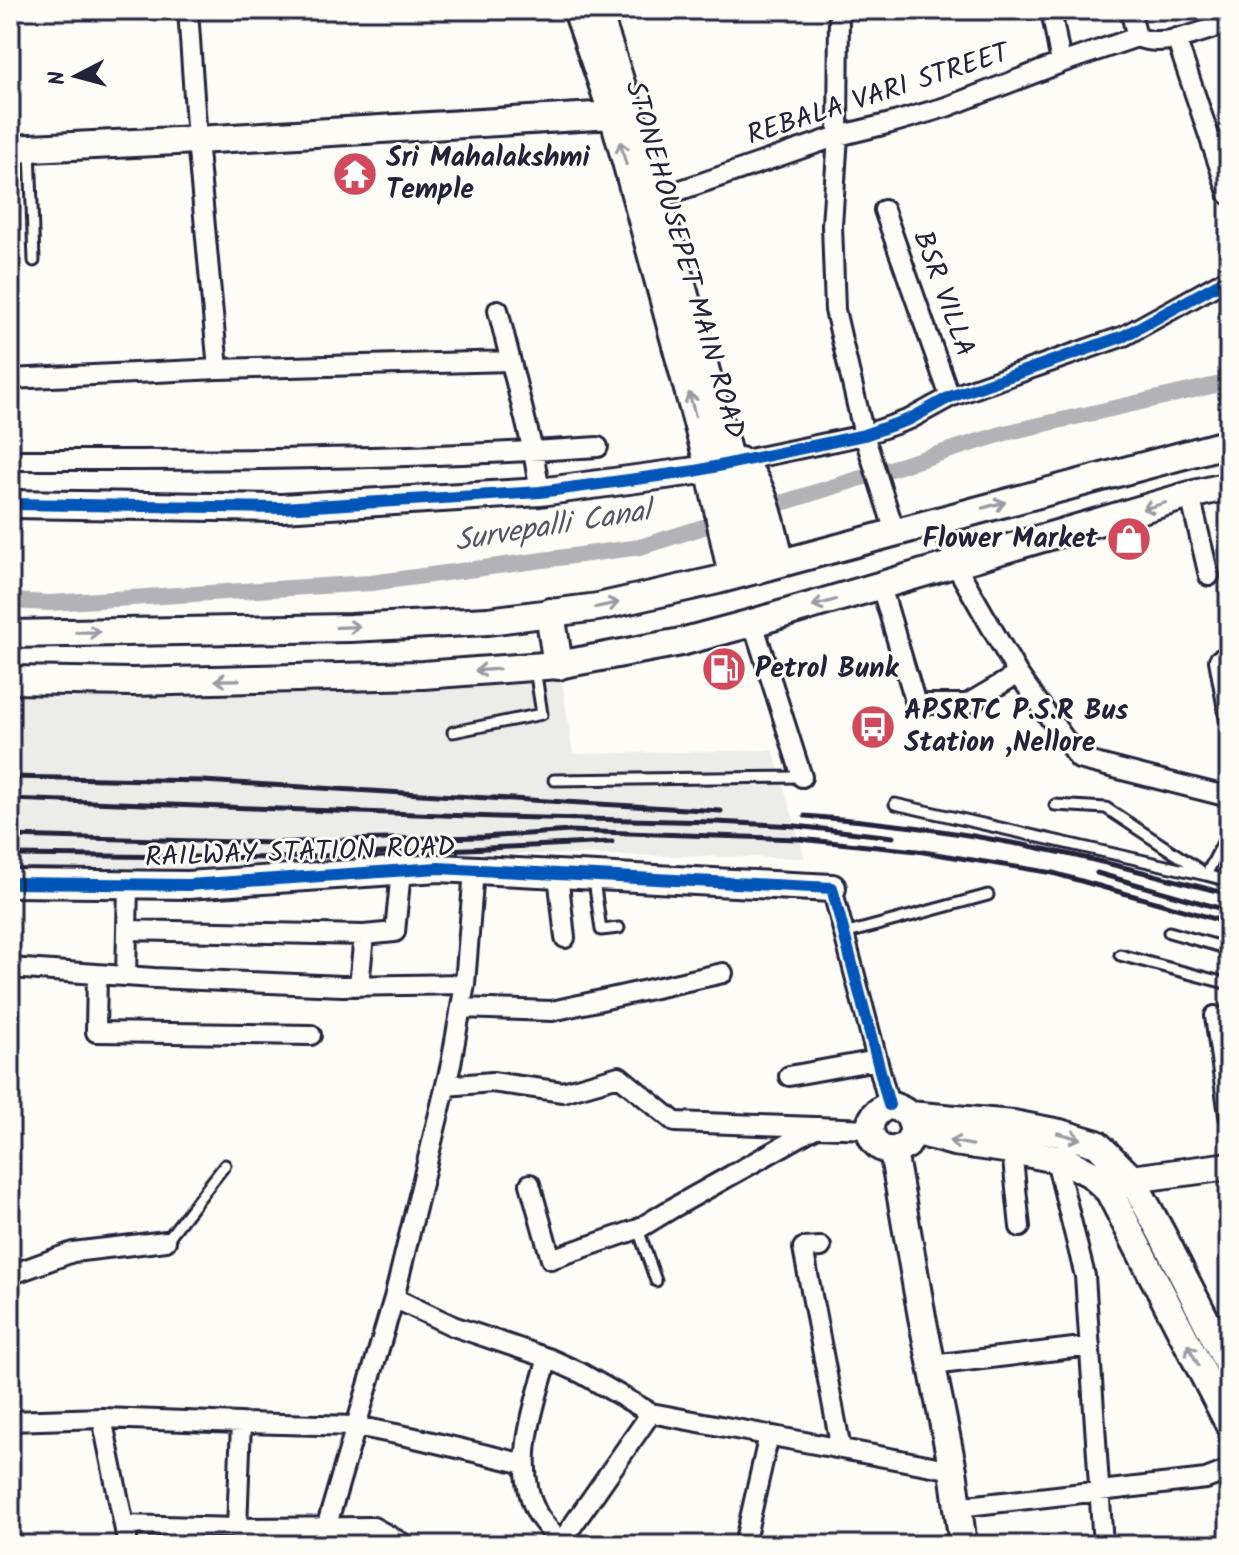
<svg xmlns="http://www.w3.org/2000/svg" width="1239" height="1555" viewBox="0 0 1239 1555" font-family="Kalam,sans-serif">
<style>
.built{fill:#ecece9}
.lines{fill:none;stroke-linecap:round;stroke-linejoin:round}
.canal{stroke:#b2b2b7;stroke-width:16}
.lane-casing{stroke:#22223b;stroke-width:15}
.street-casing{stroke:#22223b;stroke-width:24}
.secondary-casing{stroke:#22223b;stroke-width:32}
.primary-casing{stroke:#22223b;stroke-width:34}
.lane{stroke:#fdfcf7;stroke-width:9}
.street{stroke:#fdfcf7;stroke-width:18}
.secondary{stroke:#fdfcf7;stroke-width:26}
.primary{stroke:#fdfcf7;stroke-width:28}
.rail{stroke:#22223b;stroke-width:5}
.cycleway-casing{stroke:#fdfcf7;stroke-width:17}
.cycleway{stroke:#0057b8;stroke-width:12}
.oneway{stroke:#9a9aa2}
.labels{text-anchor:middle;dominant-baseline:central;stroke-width:6;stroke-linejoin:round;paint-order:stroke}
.street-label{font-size:28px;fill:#22223b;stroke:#fdfcf7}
.poi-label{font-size:28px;font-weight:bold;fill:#22223b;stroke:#fdfcf7;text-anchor:start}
.water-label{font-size:30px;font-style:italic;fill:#545466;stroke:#fdfcf7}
</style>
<rect width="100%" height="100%" fill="#fdfcf7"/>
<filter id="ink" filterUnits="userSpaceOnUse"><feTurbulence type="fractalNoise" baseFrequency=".0125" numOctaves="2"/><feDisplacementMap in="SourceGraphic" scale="16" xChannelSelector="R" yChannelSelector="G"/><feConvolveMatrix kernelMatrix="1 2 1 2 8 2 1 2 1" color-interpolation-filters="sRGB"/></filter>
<g filter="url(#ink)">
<!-- built -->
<path class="built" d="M10 679 370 691 562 681 573 754 773 750 805 858 428 852 202 871 10 875Z"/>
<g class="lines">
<!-- canal -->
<path class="canal" d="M759 510 1005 433 1229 382
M10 601 50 603 371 583 640 547 729 519"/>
<!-- lane casing -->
<g class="lane-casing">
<path id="lane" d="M30 149 34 261
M453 732 542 714 535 669
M554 780 802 777
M895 804 1206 875
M1055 805 1106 808 1200 870
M1229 831 1206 875 1229 881
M594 880 601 930 619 928
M1169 932 1229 949
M844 934 988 895
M1120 955 1229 984
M638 1229 656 1281
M166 1241 225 1165
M10 1252 15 1273"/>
</g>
<!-- street casing -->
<g class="street-casing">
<path id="street" d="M188 10 197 140 218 369
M839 10 838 136 832 225 835 310 864 435 895 532
M1051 10 1061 63
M1130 10 1137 37
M1176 38 1229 195
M646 202 838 136 891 123 946 107 1061 63 1137 37C1162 49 1203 31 1229 23
M884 210 950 397
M498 310 533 451 540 492
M10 379 218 369 510 361
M10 460C206 460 403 460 598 447
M740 461 864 435 910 419 950 397 1124 336 1229 278
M1190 495 1209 576
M881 586 916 704H967L1018 674 955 564 941 519
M753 623 802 777
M1229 655 1219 660 1229 715
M1018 674 1079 759 1229 797
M558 874 565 938
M832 888 889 1105
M127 930 364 935
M10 968 154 978 342 986 465 984
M97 974 96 1032 311 1035
M126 976 128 885
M359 986 364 935 395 932 401 871
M461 1008 552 1011 723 973
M1215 1016 1229 1115
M789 1076 877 1060
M446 1086 492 1082 563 1092 619 1076 675 1122 870 1129
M1012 1150 1020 1227
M1056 1160 1085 1276 1103 1545
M530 1184 551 1259 638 1229 671 1209 817 1127
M821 1247 803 1248 841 1449
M10 1275 73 1252 166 1241
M394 1298 453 1326 548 1358 581 1373 651 1413
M548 1358C534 1406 512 1465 537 1513 543 1524 553 1533 561 1543
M932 1365 1090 1346
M102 1418 128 1545
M10 1421 102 1418 241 1423
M958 1507 1206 1479 1229 1470
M124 1525 237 1528 373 1527 406 1545
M237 1528 241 1423 356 1426 394 1298 451 1064 465 984 474 870
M321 1545 356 1426 411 1437 525 1464
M559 1545 651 1413 953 1470
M744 1545 769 1435"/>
</g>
<!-- secondary casing -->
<g class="secondary-casing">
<path id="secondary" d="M577 10 613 115 638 205 709 467 732 576
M597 10C659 194 711 381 757 570
M10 149 197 140 613 115 631 112
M10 504 282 508 540 492 695 471 740 461C766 484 772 530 781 563
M10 634 350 628 488 621 598 607 718 580 1229 443
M10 680 132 682 423 675 558 665 681 642 759 621 1190 495 1229 486
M10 883 188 885 438 868 832 888
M889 1105C908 1111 909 1113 914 1131L907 1145C903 1147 899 1149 894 1150 878 1153 864 1133 873 1118 876 1112 883 1108 889 1105Z
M909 1115 1013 1124 1060 1133 1097 1144 1132 1179 1163 1236 1229 1366
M914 1131 954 1142 1012 1150 1066 1161 1091 1174 1109 1191 1229 1424
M893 1151 922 1317 953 1470 963 1545
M1119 1186 1132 1179 1229 1166"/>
</g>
<!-- primary casing -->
<g class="primary-casing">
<path id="primary" d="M550 613 558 665"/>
</g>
<!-- lane -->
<use href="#lane" class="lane"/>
<!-- street -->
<use href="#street" class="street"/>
<!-- secondary -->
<use href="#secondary" class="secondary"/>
<!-- primary -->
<use href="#primary" class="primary"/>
<!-- rail -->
<path class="rail" d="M10 777 203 781 505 799
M494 798 721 811
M10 799 497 817 716 822 796 826 893 837
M805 816C890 822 974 834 1058 852 1115 864 1172 880 1229 894
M10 836 274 843 340 840 484 837 570 831 799 839 917 851 1053 873 1229 923
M10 855 279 858 612 842
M1097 873 1229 911"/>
<!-- cycleway casing -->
<g class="cycleway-casing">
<path id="cycleway" d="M10 504 282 508 540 492 695 471 864 435 910 419 950 397 1124 336 1229 278
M10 883 188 885 438 868 832 888 889 1105"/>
</g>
<!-- cycleway -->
<use href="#cycleway" class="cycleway"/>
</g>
<!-- one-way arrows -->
<defs><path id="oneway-shaft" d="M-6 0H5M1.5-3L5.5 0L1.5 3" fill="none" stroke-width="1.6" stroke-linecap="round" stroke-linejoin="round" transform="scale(2)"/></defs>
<g class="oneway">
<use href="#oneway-shaft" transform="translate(623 153) rotate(-105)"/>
<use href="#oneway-shaft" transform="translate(692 404) rotate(-105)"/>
<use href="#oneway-shaft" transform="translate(994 505) rotate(-15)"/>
<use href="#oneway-shaft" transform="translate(1154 506) rotate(164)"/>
<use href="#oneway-shaft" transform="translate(824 603) rotate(164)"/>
<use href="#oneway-shaft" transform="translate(607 605) rotate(-12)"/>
<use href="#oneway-shaft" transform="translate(348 627) rotate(-2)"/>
<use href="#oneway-shaft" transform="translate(88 632) rotate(-1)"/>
<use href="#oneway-shaft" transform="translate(487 670) rotate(176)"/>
<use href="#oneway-shaft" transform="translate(227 680) rotate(179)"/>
<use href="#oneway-shaft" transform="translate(1069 1136) rotate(15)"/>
<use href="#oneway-shaft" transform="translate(961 1143) rotate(-170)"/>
<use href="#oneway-shaft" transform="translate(1193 1355) rotate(-118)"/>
</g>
</g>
<!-- icons -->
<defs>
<g id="temple-disc" transform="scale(2.3)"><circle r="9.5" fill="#d1495b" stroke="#fdfcf7"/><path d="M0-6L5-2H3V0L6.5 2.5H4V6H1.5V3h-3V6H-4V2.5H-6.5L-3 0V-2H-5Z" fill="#fff"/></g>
<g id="shop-disc" transform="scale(2.3)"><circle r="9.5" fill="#d1495b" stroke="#fdfcf7"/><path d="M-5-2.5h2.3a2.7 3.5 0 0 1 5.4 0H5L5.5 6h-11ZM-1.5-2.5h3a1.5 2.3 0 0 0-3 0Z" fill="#fff"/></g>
<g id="fuel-disc" transform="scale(2.3)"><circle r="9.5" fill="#d1495b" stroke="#fdfcf7"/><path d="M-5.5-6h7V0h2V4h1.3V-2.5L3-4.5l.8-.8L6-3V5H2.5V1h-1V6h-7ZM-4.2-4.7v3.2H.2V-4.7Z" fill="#fff"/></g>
<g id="bus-disc" transform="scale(2.3)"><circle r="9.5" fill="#d1495b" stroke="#fdfcf7"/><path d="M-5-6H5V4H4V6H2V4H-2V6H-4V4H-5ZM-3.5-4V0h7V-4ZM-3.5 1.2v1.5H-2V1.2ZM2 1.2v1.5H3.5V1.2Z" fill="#fff"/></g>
</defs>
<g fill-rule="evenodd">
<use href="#temple-disc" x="355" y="174"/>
<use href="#shop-disc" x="1129" y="539"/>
<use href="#fuel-disc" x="724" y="669"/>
<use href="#bus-disc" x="873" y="727"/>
</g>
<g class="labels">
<!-- street labels -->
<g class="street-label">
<text transform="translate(878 95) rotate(-18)">REBALA VARI STREET</text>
<text transform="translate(684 260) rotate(74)">STONEHOUSEPET MAIN ROAD</text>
<text transform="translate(943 294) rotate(70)">BSR VILLA</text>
<text transform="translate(300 853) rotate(-2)">RAILWAY STATION ROAD</text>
</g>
<!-- poi labels -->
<g class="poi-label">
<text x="386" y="158">Sri Mahalakshmi<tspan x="386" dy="32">Temple</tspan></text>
<text x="1098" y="539" text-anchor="end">Flower Market</text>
<text x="755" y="669">Petrol Bunk</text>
<text x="904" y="711">APSRTC P.S.R Bus<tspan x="904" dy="32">Station ,Nellore</tspan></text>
</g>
<!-- water labels -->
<g class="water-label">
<text transform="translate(553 527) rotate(-9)">Survepalli Canal</text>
</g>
</g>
<!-- margin -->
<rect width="1239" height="1555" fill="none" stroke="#fdfcf7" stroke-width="40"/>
<rect x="20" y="20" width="1199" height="1515" fill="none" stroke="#22223b" stroke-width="3" filter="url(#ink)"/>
<!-- north arrow -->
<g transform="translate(76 76) rotate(264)" stroke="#fdfcf7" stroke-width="6" paint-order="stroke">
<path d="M0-6L14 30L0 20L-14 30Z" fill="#22223b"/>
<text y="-12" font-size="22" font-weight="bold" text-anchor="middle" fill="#22223b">N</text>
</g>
</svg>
